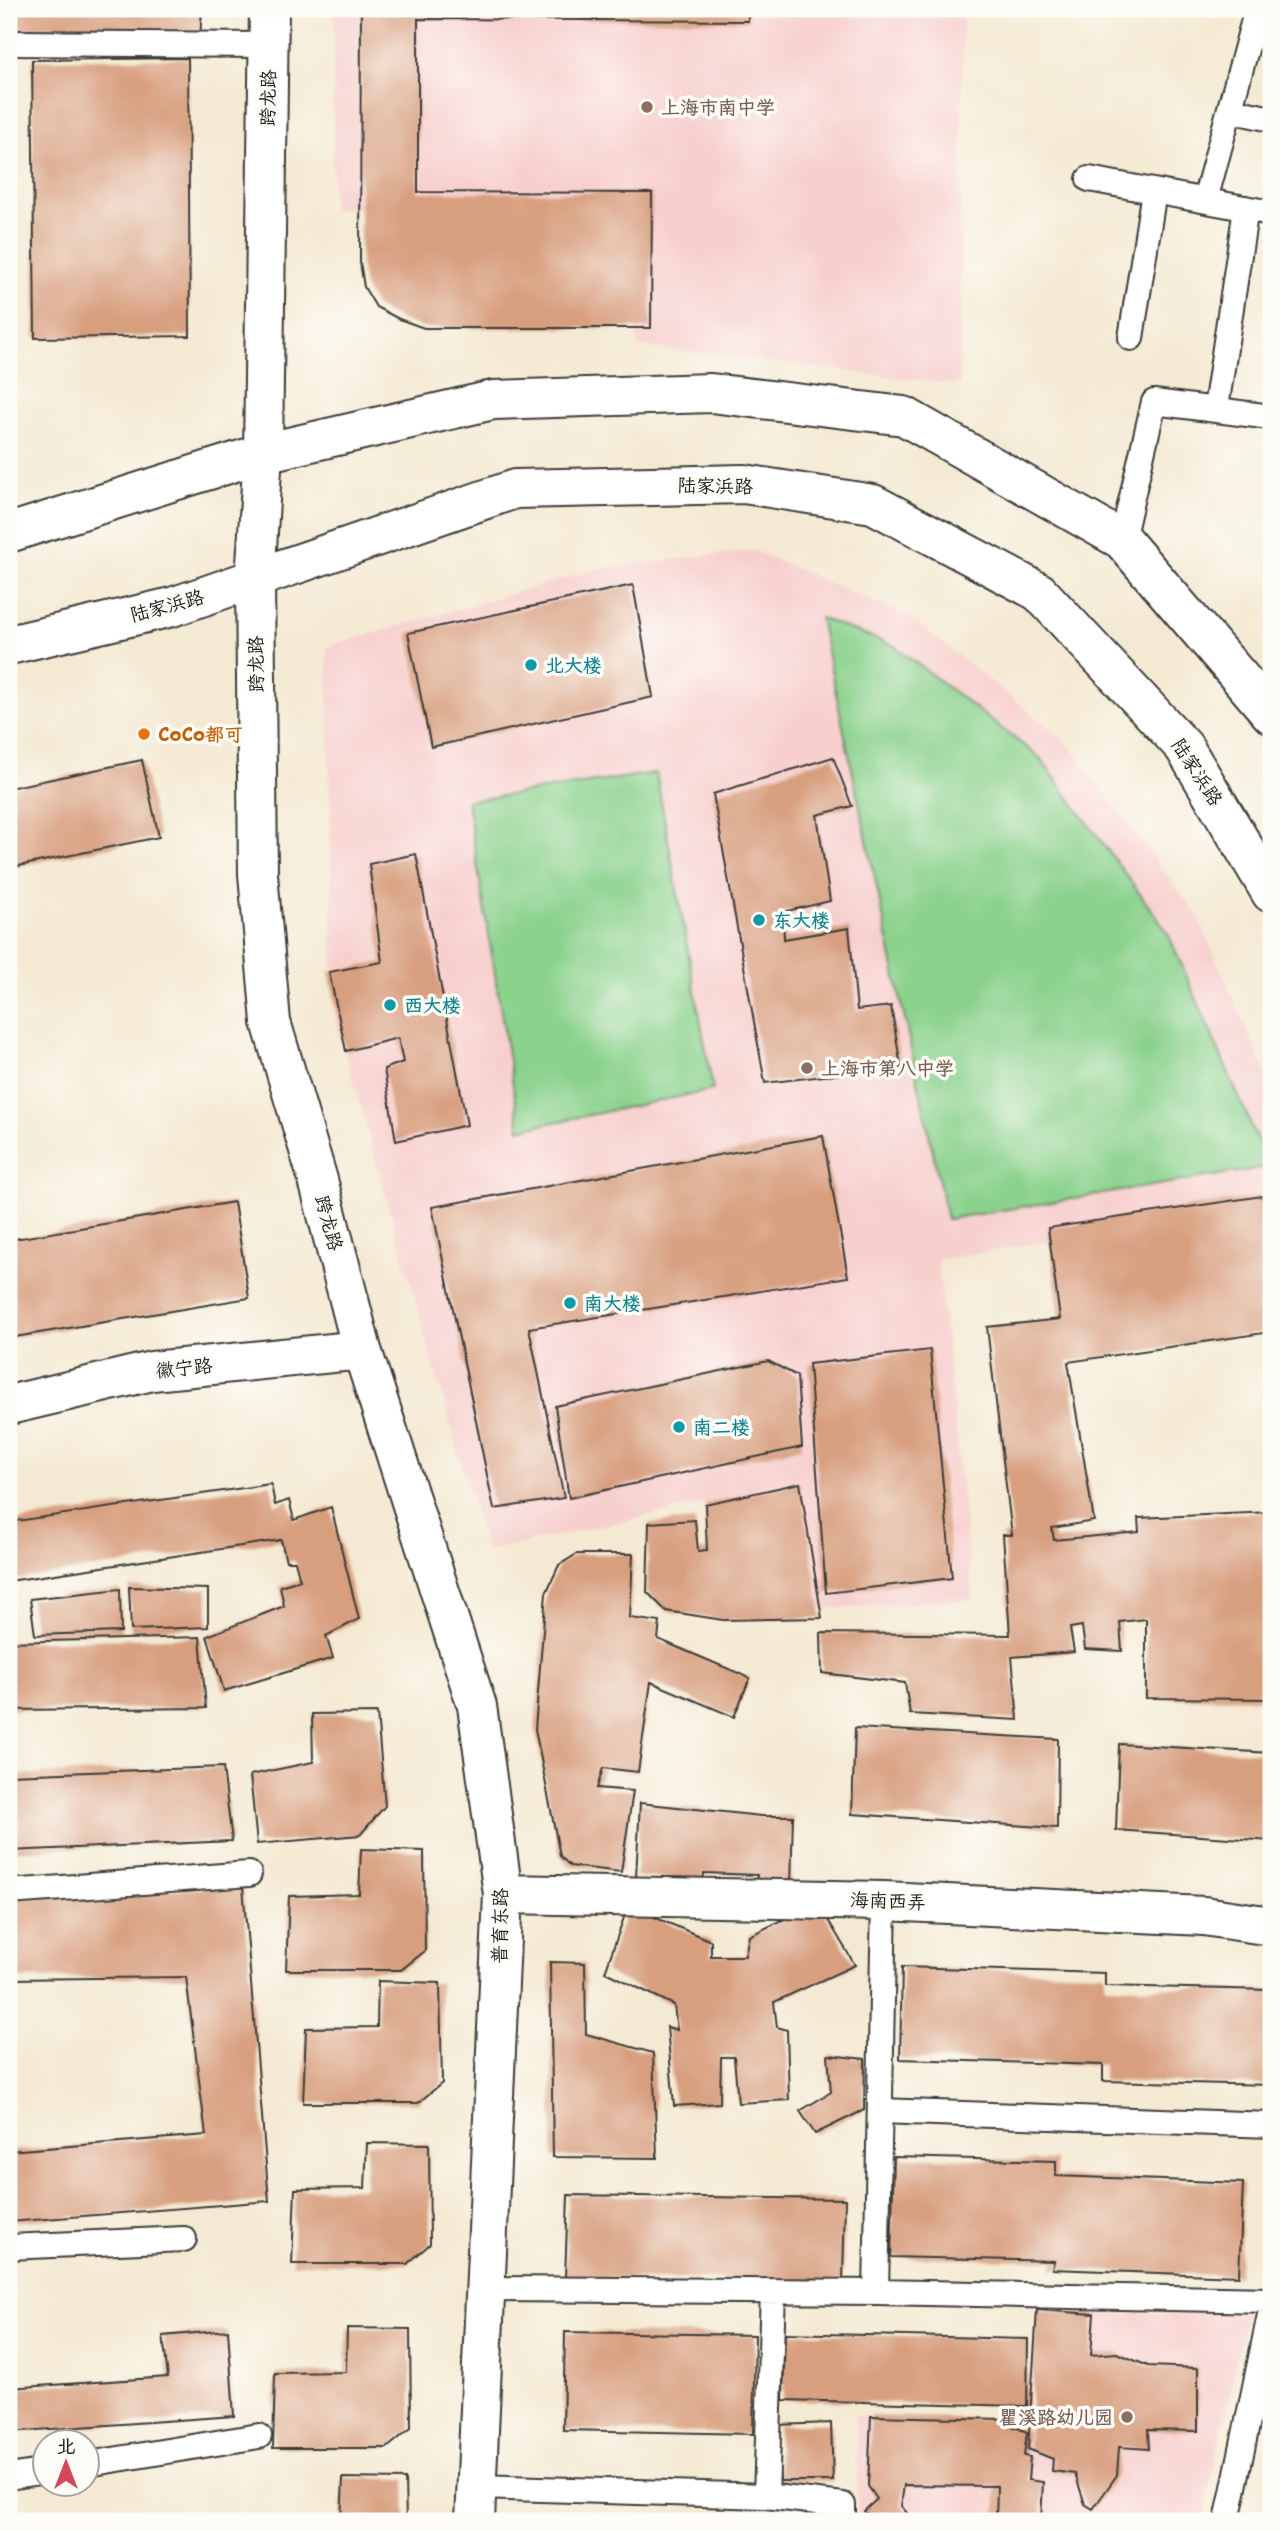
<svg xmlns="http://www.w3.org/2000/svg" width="1280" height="2530" viewBox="0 0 1280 2530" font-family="'Shantell Sans','LXGW WenKai TC',sans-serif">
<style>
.built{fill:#f7d0ce}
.green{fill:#8bd28d;stroke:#547754;stroke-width:2}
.building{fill:#d89f7f}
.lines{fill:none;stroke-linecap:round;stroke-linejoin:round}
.lane-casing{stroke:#3c3b37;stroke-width:28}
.street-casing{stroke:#3c3b37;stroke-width:42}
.primary-casing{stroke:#3c3b37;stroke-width:42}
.lane{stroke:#fff;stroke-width:24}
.street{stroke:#fff;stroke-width:38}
.primary{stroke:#fff;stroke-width:38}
.education-dot{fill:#8d6e63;stroke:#fdfcf7;stroke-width:2.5}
.culture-dot{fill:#0f9aa8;stroke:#fdfcf7;stroke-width:2.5}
.food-dot{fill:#e8710a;stroke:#fdfcf7;stroke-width:2.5}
.labels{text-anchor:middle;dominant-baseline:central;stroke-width:7;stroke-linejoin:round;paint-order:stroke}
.street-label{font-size:19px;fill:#1c1c1c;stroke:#fdfcf7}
.education-label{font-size:19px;font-weight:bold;fill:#785e54;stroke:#fdfcf7;text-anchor:start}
.culture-label{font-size:19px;font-weight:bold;fill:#0d838f;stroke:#fdfcf7;text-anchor:start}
.food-label{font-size:19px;font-weight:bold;fill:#c56008;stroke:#fdfcf7;text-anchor:start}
</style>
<rect width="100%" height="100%" fill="#fdfcf7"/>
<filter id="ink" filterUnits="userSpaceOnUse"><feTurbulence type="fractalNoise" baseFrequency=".0143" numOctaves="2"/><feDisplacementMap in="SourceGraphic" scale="14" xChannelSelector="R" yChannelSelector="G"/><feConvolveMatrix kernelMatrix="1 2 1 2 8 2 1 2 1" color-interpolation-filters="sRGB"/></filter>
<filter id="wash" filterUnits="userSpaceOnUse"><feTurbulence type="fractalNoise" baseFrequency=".00686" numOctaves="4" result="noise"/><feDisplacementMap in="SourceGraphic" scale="28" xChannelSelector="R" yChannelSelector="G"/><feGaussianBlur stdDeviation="1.57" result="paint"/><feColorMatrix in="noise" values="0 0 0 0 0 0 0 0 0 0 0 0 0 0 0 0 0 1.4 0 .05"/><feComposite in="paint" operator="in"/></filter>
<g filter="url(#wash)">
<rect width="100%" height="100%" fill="#f4e9d2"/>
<!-- built -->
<path class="built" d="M334 9H963L960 385 638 346 629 205 332 209Z
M753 550 911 618 1066 741 1197 915 1271 1085V1204L938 1260 973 1599 820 1609 800 1483 486 1551 334 1012 327 647 597 569Z
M1037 2310 1094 2314 1247 2312 1203 2521H858L855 2416 1029 2421Z"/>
<!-- green -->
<path class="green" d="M820 618 894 646 1040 758 1167 931 1269 1167 947 1219Z
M656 773 713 1090 520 1129 467 801Z"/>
<g id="blocks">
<!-- building -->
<path class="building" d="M9 9H202L200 38 9 31Z
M361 9H748V21L418 19V192L652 193 651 328H424L399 319 376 307 364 287 360 262Z
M188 58 190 336 35 338 32 60Z
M9 71H12L13 237H9Z
M633 585 653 697 431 747 408 633Z
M833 757 852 806 817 815 830 901 783 912 784 939 849 928 857 1010 891 1006 901 1067 765 1083 713 794Z
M142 760 159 837 9 868V788Z
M416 854 467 1125 396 1141 384 1069 403 1062 398 1038 346 1051 329 972 382 962 369 864Z
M823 1136 848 1277 529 1328 564 1498 494 1509 432 1207Z
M1262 1196 1271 1232V1332L1068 1362 1094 1521 1052 1528 1054 1540 1139 1532 1138 1518 1271 1512V1699L1146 1698V1619L1120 1622 1122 1651 1085 1649 1082 1626 1070 1628 1074 1652 1012 1657 1018 1720 910 1714 905 1683 822 1673 821 1633 1010 1635 1003 1535H1012L987 1327 1060 1319 1048 1228Z
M234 1202 249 1298 9 1338V1240Z
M930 1350 952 1578 826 1593 809 1364Z
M768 1361 797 1376 802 1447 569 1498 555 1406Z
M800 1483 822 1618 723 1620 666 1611 647 1592 649 1523 695 1520 698 1551 707 1550 705 1504Z
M271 1484 275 1505 289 1500 294 1520 331 1507 359 1619 326 1636 333 1658 224 1691 207 1636 284 1606 280 1586 300 1580 295 1561H286L281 1540 9 1581V1522Z
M577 1554H633L630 1618 660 1622 658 1639 750 1678 734 1717 651 1682 638 1772 603 1768 597 1788 633 1791 621 1872 570 1866 560 1856 535 1729 546 1593 559 1565Z
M129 1587 208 1589V1627L131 1630Z
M120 1589 121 1632 35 1635 30 1599Z
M200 1637 206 1708 9 1710V1642Z
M377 1713 385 1806 360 1835 257 1844 250 1775 313 1762 312 1714Z
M855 1728 1058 1739 1057 1828 852 1814Z
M1119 1744 1271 1753V1841L1116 1830Z
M223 1767 232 1841 9 1851V1775Z
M640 1803 761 1816H793L791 1886 756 1882 757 1875 704 1873 703 1881 636 1877Z
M361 1849 424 1851 425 1951 401 1970H286L289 1896 359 1894Z
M243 1886 269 2201 9 2222V2151L206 2135 186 1977 9 1979V1899Z
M818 1903 855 1965 774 2002 777 2027 787 2030 789 2100 738 2103 734 2057H721L720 2103 674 2106 667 2027 677 2030 674 2005 605 1972 628 1906 711 1941V1956H745L749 1936Z
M550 1962 585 1963 586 2034 653 2053 657 2158 553 2157Z
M902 1967 1105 1973V1986L1271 1990V2085L1103 2081V2065L900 2059Z
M378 1981 440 1983 442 2083 418 2103H303L306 2028 377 2027Z
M828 2055 865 2059 864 2110 815 2134 800 2111 831 2092Z
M367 2143 429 2144 430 2244 407 2264H292L295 2189 365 2188Z
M894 2157 1056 2161V2176L1243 2183 1239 2276 1052 2269 1054 2261 891 2257Z
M568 2195 845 2199 843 2281 565 2278Z
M1037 2310 1094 2314 1091 2355 1117 2353 1148 2366 1198 2368V2431L1148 2430 1149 2449 1119 2447 1117 2475 1093 2509 1085 2504 1075 2474 1052 2471 1053 2459 1028 2449Z
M347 2328 410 2329 411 2428 387 2448H273L275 2373 346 2372Z
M228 2330 234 2416 9 2432V2388L168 2377 163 2336Z
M565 2332 755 2335 753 2434 563 2430Z
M785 2333 1028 2339 1027 2406 783 2400Z
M871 2416 1004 2419 1007 2424 1027 2432 1024 2456 1030 2457 1028 2480 1043 2482 1041 2521H996L997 2486 904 2485 901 2506 914 2521H873L864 2511 877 2499 868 2486Z
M831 2423 833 2481H780L777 2425Z
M343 2478 405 2479 406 2521H341Z"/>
</g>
</g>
<g filter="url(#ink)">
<use href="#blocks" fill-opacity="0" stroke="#3c3b37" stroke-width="2"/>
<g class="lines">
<!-- lane casing -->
<g class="lane-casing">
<path id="lane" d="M9 43 269 45
M1230 110 1271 119
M1089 179 1271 213
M1205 200 1257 9
M1131 338 1154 191
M1216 408 1246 208
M1122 540 1154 402 1271 417
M9 1892 249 1874
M880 2111 1271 2125
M9 2247 184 2239
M485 2289 876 2292 1271 2300
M876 2292 884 1901
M88 2464 259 2436
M9 2477 46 2471
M477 2487 766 2496 843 2505V2521
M766 2496 773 2292
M1227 2521 1271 2310"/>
</g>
<!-- street casing -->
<g class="street-casing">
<path id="street" d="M269 9 263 453 255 580 258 874 271 1022 318 1180 362 1350 477 1706 503 1894 475 2521
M9 1405 152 1371 362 1350
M503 1894 884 1901 1204 1916 1271 1926"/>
</g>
<!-- primary casing -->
<g class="primary-casing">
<path id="primary" d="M9 533 263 453 493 400 711 393 904 416 1122 540 1271 714
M9 645 172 607 515 489 744 484 873 504 1039 592 1184 747 1271 893"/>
</g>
<!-- lane -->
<use href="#lane" class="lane"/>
<!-- street -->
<use href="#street" class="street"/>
<!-- primary -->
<use href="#primary" class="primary"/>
</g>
</g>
<!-- markers -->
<g class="education-dot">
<circle cx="647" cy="107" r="7"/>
<circle cx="807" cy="1068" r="7"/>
<circle cx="1127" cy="2417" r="7"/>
</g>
<g class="culture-dot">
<circle cx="531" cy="665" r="7"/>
<circle cx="759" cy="920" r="7"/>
<circle cx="390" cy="1005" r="7"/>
<circle cx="570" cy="1303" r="7"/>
<circle cx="679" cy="1427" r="7"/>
</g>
<circle class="food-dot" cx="144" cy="734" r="7"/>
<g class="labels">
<!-- street labels -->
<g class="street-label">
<text transform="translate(268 98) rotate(-89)">跨龙路</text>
<text transform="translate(715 486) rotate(1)">陆家浜路</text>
<text transform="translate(167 606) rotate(-15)">陆家浜路</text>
<text transform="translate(256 664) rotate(-91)">跨龙路</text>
<text transform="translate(1197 772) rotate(57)">陆家浜路</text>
<text transform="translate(329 1223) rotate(75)">跨龙路</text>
<text transform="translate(184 1368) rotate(-6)">徽宁路</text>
<text transform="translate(888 1901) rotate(2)">海南西弄</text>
<text transform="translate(500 1926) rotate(-89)">普育东路</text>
</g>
<!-- education labels -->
<g class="education-label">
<text x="661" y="107">上海市南中学</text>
<text x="821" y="1068">上海市第八中学</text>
<text x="1113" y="2417" text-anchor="end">瞿溪路幼儿园</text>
</g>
<!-- culture labels -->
<g class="culture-label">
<text x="545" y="665">北大楼</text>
<text x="773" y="920">东大楼</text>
<text x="404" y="1005">西大楼</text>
<text x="584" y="1303">南大楼</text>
<text x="693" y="1427">南二楼</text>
</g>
<!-- food labels -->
<g class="food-label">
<text x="158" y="734">CoCo都可</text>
</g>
</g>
<!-- margin -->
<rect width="1280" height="2530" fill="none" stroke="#fdfcf7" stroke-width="35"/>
<!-- north arrow -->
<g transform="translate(66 2463)"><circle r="33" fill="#fdfcf7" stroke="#a3a29f" stroke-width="2"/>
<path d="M0-5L12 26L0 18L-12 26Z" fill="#d1495b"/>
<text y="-10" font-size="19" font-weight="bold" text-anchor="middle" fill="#1c1c1c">北</text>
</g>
</svg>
